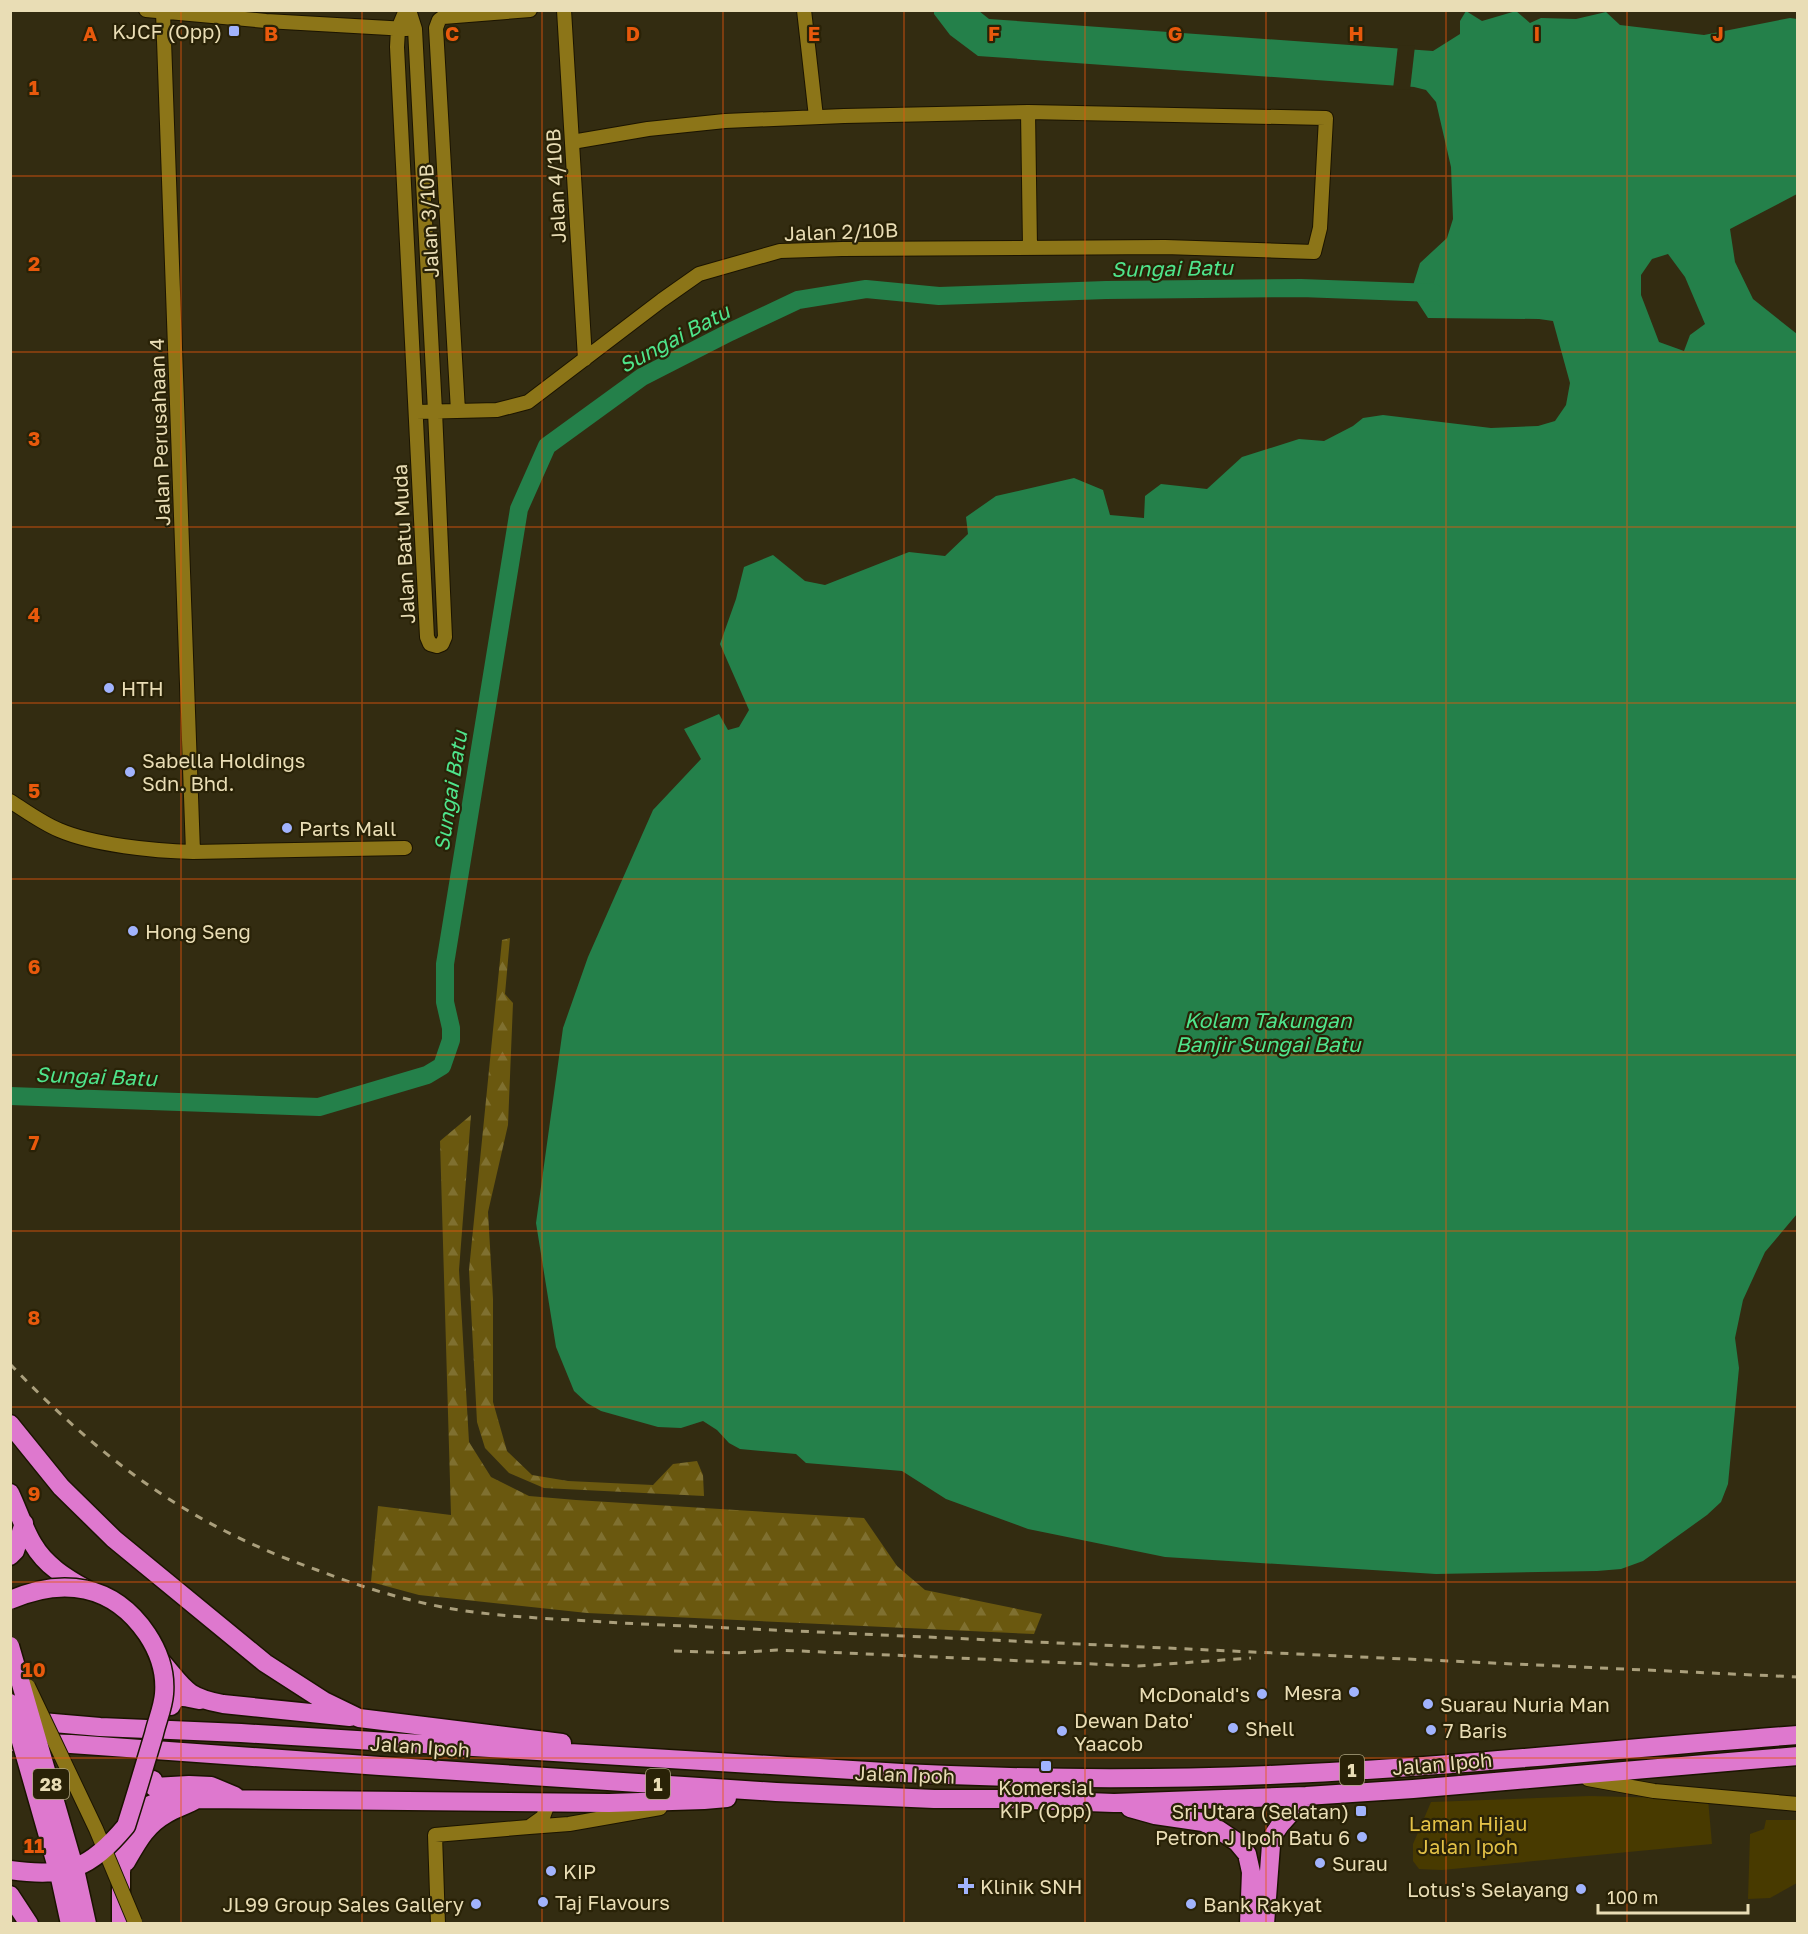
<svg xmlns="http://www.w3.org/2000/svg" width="1808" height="1934" viewBox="0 0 1808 1934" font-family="'Golos Text',sans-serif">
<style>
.green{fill:#483a00}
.forest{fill:url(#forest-firs)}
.water{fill:#24804a;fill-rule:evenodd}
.pier{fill:#332c11}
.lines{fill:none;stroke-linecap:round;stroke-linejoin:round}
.river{stroke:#24804a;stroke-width:18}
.minor-casing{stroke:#1b1400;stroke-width:16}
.highway-casing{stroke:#1b1400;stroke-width:21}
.minor{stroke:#8c7518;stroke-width:14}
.highway{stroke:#de78ce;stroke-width:18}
.rail{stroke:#aa9f7c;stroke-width:3;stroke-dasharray:8 8;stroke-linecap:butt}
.minor-bridge-casing{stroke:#1b1400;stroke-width:16;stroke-linecap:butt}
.highway-bridge-casing{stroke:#1b1400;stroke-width:21;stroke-linecap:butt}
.minor-bridge{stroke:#8c7518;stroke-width:14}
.highway-bridge{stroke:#de78ce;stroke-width:18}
.grid{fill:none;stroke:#e8590c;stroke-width:1.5;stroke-opacity:0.55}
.poi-dot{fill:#a1b3fd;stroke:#292207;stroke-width:2}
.labels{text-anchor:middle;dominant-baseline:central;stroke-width:4.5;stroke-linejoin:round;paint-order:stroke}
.shield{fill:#292207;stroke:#afa581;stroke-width:1.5}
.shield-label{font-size:18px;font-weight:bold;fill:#e9ddb5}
.poi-label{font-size:20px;fill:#e9ddb5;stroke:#292207;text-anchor:start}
.street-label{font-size:20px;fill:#e9ddb5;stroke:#292207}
.park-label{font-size:20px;fill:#e4c247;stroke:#292207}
.water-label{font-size:21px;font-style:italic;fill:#4fe58c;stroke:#292207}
.grid-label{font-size:20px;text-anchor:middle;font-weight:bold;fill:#e8590c;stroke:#292207;stroke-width:4.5;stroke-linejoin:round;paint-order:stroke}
</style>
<defs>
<pattern id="forest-firs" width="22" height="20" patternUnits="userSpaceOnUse" patternTransform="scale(1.5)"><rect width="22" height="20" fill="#6a580f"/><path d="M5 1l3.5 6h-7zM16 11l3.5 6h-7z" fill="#7f7030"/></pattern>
</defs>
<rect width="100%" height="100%" fill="#332c11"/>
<!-- green -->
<path class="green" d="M1589 1796 1708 1799 1712 1844 1442 1870 1419 1869 1413 1861V1844L1431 1802Z
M1766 1820H1797V1883L1770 1898 1748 1899 1750 1834 1764 1829Z"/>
<!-- forest -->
<path class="forest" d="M510 938 505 994 513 1003 508 1125 488 1212 493 1299V1402L507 1451 532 1475 568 1481 653 1485 673 1464 697 1461 703 1475 704 1496 544 1488 509 1473 485 1448 477 1422 469 1270 502 940Z
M471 1115 459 1270 469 1442 491 1477 529 1496 576 1500 864 1518 897 1566 925 1590 1042 1614 1034 1634 587 1613 419 1595 371 1582 378 1506 451 1515 440 1141Z"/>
<!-- water -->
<path class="water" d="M934 11H979L989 19 1433 51 1460 34V21L1466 11 1482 21 1516 11 1530 23 1541 18 1576 19 1606 12 1620 25 1704 35 1790 18 1797 19V194L1730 229 1735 262 1753 299 1797 334V1214L1765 1252 1743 1300 1735 1338 1739 1368 1728 1484 1721 1502 1707 1515 1643 1561 1621 1569 1597 1571 1436 1574 1165 1557 1028 1529 946 1499 902 1471 806 1463 796 1454 740 1449 729 1443 717 1430 703 1421 681 1428 658 1427 601 1411 587 1403 574 1391 556 1347 536 1223 563 1028 588 957 653 810 701 759 684 729 719 714 728 730 739 727 749 710 720 644 736 599 744 567 773 555 805 581 825 585 909 552 945 556 968 534 966 517 996 496 1074 478 1103 490 1110 515 1144 518 1145 496 1161 484 1207 489 1242 457 1299 439 1324 441 1353 426 1363 418 1383 415 1491 428 1538 426 1555 421 1566 405 1570 383 1553 321 1539 319 1428 318 1411 292 1420 263 1447 238 1453 219 1451 167 1436 102 1426 90 1414 87 978 56 950 35 934 14ZM1668 254 1685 277 1705 324 1690 335 1684 351 1659 342 1641 295V275L1652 259Z"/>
<!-- pier -->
<path class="pier" d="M1398 45 1415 46 1410 90 1393 89Z"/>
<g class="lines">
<!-- river -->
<path class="river" d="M10 1096 319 1107 427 1075 442 1066 451 1040V1028L445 1002V964L519 509 547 446 642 377 730 332 798 300 866 289 939 296 1106 290 1301 288 1434 293"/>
<!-- minor casing -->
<g class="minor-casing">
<path id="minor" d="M146 10 266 21 407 29
M406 10 398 29 397 47 427 637 430 644 437 646 442 644 445 637 435 411 415 29 409 10
M564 10 585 359
M804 10 816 117
M163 12 193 852
M1028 112 1030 247
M458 411 436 28 439 20 443 17 530 10
M416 412 497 410 528 402 662 300 699 274 780 251 842 249 1165 247 1314 252 1320 228 1326 118 1028 112 844 116 725 121 648 129 572 142
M10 801C26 811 42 823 59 830 94 845 154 851 193 852L405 848
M1588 1779 1654 1791 1798 1804
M539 1801 546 1809 543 1817 529 1827 569 1824 660 1808
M438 1924 435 1835 529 1827"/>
</g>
<!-- highway casing -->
<g class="highway-casing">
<path id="highway" d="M10 1424 61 1487 114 1539 265 1663 324 1701 359 1718 562 1743
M10 1493C18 1510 24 1529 33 1544 45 1565 66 1578 86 1589
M10 1556 15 1551 24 1523
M162 1662C185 1689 186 1697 223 1704L350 1717
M171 1706C177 1692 186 1698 200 1700
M30 1721 100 1727 241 1733 902 1773C1024 1779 1147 1780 1269 1775 1446 1768 1621 1748 1798 1735
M10 1742 71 1744 380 1766 776 1792 934 1799H1006L1114 1803 1306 1796 1413 1789 1798 1756
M153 1780 152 1784 154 1787 189 1785 211 1786 235 1796
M1130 1808 1155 1815 1203 1822 1216 1828 1237 1842 1247 1854 1251 1872 1249 1924
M126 1862C137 1843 146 1825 166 1814 176 1808 187 1805 197 1799
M10 1895 29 1924
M121 1924V1872L126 1826 143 1808 157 1802 178 1796 197 1799 609 1803 704 1800 727 1798
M1265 1924 1271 1845 1274 1834 1280 1825 1306 1796"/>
</g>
<!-- minor -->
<use href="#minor" class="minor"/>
<!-- highway -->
<use href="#highway" class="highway"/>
<!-- rail -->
<path class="rail" d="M10 1364C73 1430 143 1490 225 1531 254 1546 286 1559 317 1570 361 1587 407 1601 453 1609 508 1618 565 1619 621 1623L1798 1677
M674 1651 734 1653 777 1650 1138 1666 1251 1658"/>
<!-- minor-bridge casing -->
<g class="minor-bridge-casing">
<path id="minor-bridge" d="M28 1686 96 1829 135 1922"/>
</g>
<!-- highway-bridge casing -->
<g class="highway-bridge-casing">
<path id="highway-bridge" d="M10 1600C63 1577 113 1584 147 1634 159 1652 166 1671 164 1694 163 1707 157 1721 154 1734 145 1764 136 1795 126 1826 90 1869 67 1878 10 1870
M10 1646 76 1874 87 1924
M10 1703 60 1878 70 1924"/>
</g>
<!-- minor-bridge -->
<use href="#minor-bridge" class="minor-bridge"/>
<!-- highway-bridge -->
<use href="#highway-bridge" class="highway-bridge"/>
</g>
<!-- grid -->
<path class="grid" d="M181 10V1924M362 10V1924M542 10V1924M723 10V1924M904 10V1924M1085 10V1924M1266 10V1924M1446 10V1924M1627 10V1924M10 176H1798M10 352H1798M10 527H1798M10 703H1798M10 879H1798M10 1055H1798M10 1231H1798M10 1407H1798M10 1582H1798M10 1758H1798"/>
<!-- markers -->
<g class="poi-dot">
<rect x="228" y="25" width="12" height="12" rx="3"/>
<circle cx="109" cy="688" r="6"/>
<circle cx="130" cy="772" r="6"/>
<circle cx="287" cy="828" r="6"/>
<circle cx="133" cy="931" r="6"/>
<circle cx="1354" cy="1692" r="6"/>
<circle cx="1262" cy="1694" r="6"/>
<circle cx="1428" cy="1704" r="6"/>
<circle cx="1233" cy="1728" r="6"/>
<circle cx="1431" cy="1730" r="6"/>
<circle cx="1062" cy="1731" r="6"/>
<rect x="1040" y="1760" width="12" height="12" rx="3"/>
<rect x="1355" y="1805" width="12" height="12" rx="3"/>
<circle cx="1362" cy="1837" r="6"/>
<circle cx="1320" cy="1863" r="6"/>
<circle cx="551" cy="1871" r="6"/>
<path d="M963 1877h6v6h6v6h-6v6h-6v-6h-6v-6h6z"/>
<circle cx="1581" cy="1889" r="6"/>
<circle cx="543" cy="1902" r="6"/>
<circle cx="476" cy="1904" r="6"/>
<circle cx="1191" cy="1904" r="6"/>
</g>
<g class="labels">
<!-- shield labels -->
<g class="shield">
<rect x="1340" y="1755" width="24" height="30" rx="4.5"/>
<rect x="33" y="1769" width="36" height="30" rx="4.5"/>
<rect x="646" y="1769" width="24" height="30" rx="4.5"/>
</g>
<g class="shield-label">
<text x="1352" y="1770">1</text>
<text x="51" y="1784">28</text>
<text x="658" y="1784">1</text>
</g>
<!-- poi labels -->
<g class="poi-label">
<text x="222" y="31" text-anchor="end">KJCF (Opp)</text>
<text x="121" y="688">HTH</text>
<text x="142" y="760">Sabella Holdings<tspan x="142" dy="23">Sdn. Bhd.</tspan></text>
<text x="299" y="828">Parts Mall</text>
<text x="145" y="931">Hong Seng</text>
<text x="1342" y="1692" text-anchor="end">Mesra</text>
<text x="1250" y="1694" text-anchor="end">McDonald's</text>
<text x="1440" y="1704">Suarau Nuria Man</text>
<text x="1074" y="1720">Dewan Dato'<tspan x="1074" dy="23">Yaacob</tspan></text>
<text x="1245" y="1728">Shell</text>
<text x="1443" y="1730">7 Baris</text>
<text x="1046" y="1787" text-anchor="middle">Komersial<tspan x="1046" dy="23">KIP (Opp)</tspan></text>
<text x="1349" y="1811" text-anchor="end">Sri Utara (Selatan)</text>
<text x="1350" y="1837" text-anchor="end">Petron J Ipoh Batu 6</text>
<text x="1332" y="1863">Surau</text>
<text x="563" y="1871">KIP</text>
<text x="980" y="1886">Klinik SNH</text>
<text x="1569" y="1889" text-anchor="end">Lotus's Selayang</text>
<text x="555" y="1902">Taj Flavours</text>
<text x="464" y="1904" text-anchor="end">JL99 Group Sales Gallery</text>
<text x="1203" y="1904">Bank Rakyat</text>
</g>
<!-- street labels -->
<g class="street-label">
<text transform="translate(555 186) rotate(-93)">Jalan 4/10B</text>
<text transform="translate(428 221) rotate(-93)">Jalan 3/10B</text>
<text transform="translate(841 231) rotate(-2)">Jalan 2/10B</text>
<text transform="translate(159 432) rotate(-92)">Jalan Perusahaan 4</text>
<text transform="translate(403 544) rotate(-93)">Jalan Batu Muda</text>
<text transform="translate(420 1746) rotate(4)">Jalan Ipoh</text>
<text transform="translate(1442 1763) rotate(-5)">Jalan Ipoh</text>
<text transform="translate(905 1774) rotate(2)">Jalan Ipoh</text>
</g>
<!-- park labels -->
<g class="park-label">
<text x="1468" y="1823">Laman Hijau<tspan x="1468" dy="23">Jalan Ipoh</tspan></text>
</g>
<!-- water labels -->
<g class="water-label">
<text transform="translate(1172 268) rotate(-1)">Sungai Batu</text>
<text transform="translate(674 338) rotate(-28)">Sungai Batu</text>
<text transform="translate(450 791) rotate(-81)">Sungai Batu</text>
<text x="1268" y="1020">Kolam Takungan<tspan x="1268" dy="24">Banjir Sungai Batu</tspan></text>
<text transform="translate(96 1076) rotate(2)">Sungai Batu</text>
</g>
</g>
<g class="grid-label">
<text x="90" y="41">A</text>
<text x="271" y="41">B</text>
<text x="452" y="41">C</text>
<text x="633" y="41">D</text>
<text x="814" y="41">E</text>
<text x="994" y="41">F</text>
<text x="1175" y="41">G</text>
<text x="1356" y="41">H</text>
<text x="1537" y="41">I</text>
<text x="1718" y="41">J</text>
<text x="34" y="95">1</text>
<text x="34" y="271">2</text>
<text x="34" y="446">3</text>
<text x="34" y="622">4</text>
<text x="34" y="798">5</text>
<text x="34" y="974">6</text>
<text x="34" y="1150">7</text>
<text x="34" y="1325">8</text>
<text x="34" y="1501">9</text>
<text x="34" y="1677">10</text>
<text x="34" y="1853">11</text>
</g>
<!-- border -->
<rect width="1808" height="1934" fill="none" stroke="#e9ddb5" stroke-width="24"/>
<!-- scale -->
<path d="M1598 1904v9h150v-9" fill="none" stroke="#e9ddb5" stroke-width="3"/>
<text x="1607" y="1904" font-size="18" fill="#e9ddb5" stroke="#292207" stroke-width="4.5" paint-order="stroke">100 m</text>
</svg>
